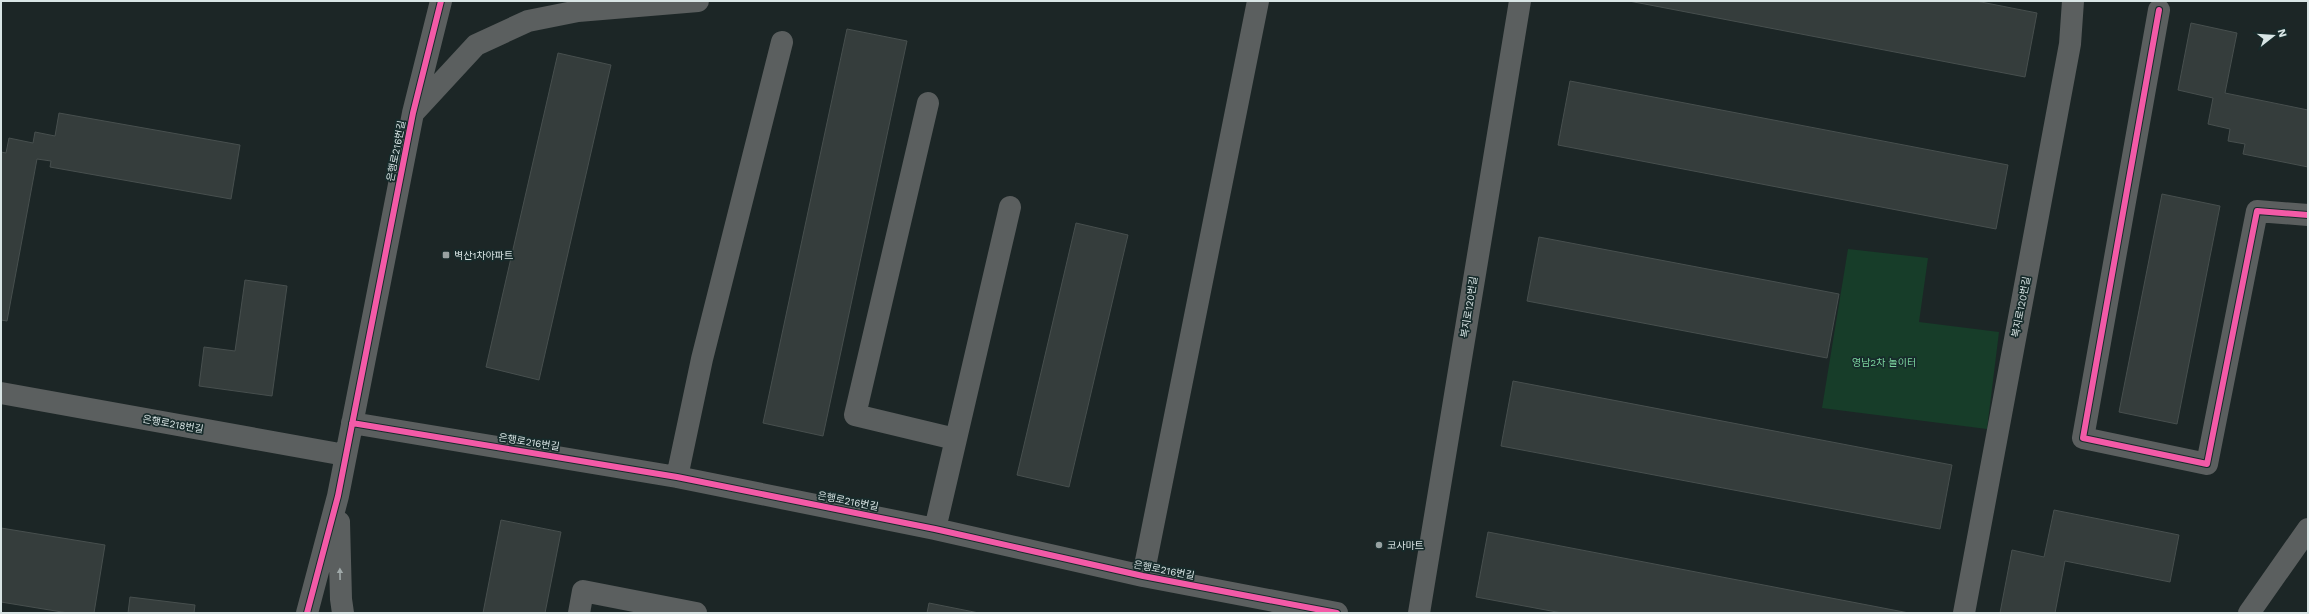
<svg xmlns="http://www.w3.org/2000/svg" width="2309" height="614" viewBox="0 0 2309 614" font-family="'Work Sans','Noto Sans KR',sans-serif">
<style>
.green{fill:#173d29}
.building{fill:#353d3c;stroke:#474f4e}
.lines{fill:none;stroke-linecap:round;stroke-linejoin:round}
.minor{stroke:#5b5f5f;stroke-width:22}
.cycleway-casing{stroke:#172b2b;stroke-width:8}
.cycleway{stroke:#f35aa7;stroke-width:6}
.oneway{fill:#a0a9a9}
.poi-dot{fill:#97a2a2;stroke:#172b2b;stroke-width:1.5}
.labels{text-anchor:middle;dominant-baseline:central;stroke-width:3.5;stroke-linejoin:round;paint-order:stroke}
.street-label{font-size:10px;fill:#d9e5e5;stroke:#172b2b}
.poi-label{font-size:10px;fill:#d9e5e5;stroke:#172b2b;text-anchor:start}
.park-label{font-size:10px;fill:#7cd59f;stroke:#172b2b}
</style>
<rect width="100%" height="100%" fill="#1c2626"/>
<!-- green -->
<path class="green" d="M1848 249 1928 258 1919 322 1999 332 1987 429 1822 408Z"/>
<!-- building -->
<path class="building" d="M1629 1H1976L2037 13 2025 77Z
M2191 23 2237 33 2225 93 2308 110V167L2243 154 2245 144 2228 141 2230 129 2208 124 2213 98 2178 90Z
M847 29 907 41 823 436 763 423Z
M558 53 611 65 539 380 486 367Z
M1570 81 2008 165 1996 229 1558 145Z
M59 113 240 145 231 199 50 167 51 161 37 159 7 321 1 320V152L6 153 9 138 33 143 35 132 55 136Z
M2162 194 2220 206 2177 424 2119 412Z
M1076 223 1128 235 1069 487 1017 475Z
M1539 237 1839 294 1827 358 1527 301Z
M245 280 287 286 272 396 199 386 204 347 235 351Z
M1513 381 1952 465 1940 529 1501 446Z
M2054 510 2179 535 2170 582 2065 561 2055 613H2000L2012 550 2044 557Z
M501 520 561 532 545 613H483Z
M1 528 105 545 94 613H68L1 602Z
M1488 532 1909 613H1562L1476 597Z
M130 597 195 605 194 613H128Z
M929 603 979 613H927Z"/>
<g class="lines">
<!-- minor -->
<path class="minor" d="M2159 10 2083 438 2207 464 2257 211 2308 215
M928 103 855 415 955 439
M415 111 476 45 528 21 578 11 698 1
M1 393 345 455
M352 423 677 477 935 529 1143 576 1337 613
M677 477 702 359 782 42
M339 522 341 599 343 613
M935 529 1010 207
M1143 576 1258 1
M307 613 338 496 413 113 441 1
M579 613 583 591 696 613
M1419 613 1520 1
M1964 613 2070 44 2073 1
M2249 613 2308 529"/>
<!-- cycleway casing -->
<g class="cycleway-casing">
<path id="cycleway" d="M2159 10 2083 438 2207 464 2257 211 2308 215
M352 423 677 477 935 529 1143 576 1337 613
M307 613 338 496 413 113 441 1"/>
</g>
<!-- cycleway -->
<use href="#cycleway" class="cycleway"/>
</g>
<!-- one-way arrows -->
<defs><path id="oneway-solid" d="M-6-.8H1V-3.2L6.5 0L1 3.2V.8H-6Z"/></defs>
<use class="oneway" href="#oneway-solid" transform="translate(340 574) rotate(-91)"/>
<!-- markers -->
<g class="poi-dot">
<rect x="442" y="251" width="8" height="8" rx="2"/>
<circle cx="1379" cy="545" r="4"/>
</g>
<g class="labels">
<!-- street labels -->
<g class="street-label">
<text transform="translate(396 151) rotate(-79)">은행로216번길</text>
<text transform="translate(1469 307) rotate(-81)">복지로120번길</text>
<text transform="translate(2021 307) rotate(-79)">복지로120번길</text>
<text transform="translate(173 424) rotate(10)">은행로218번길</text>
<text transform="translate(529 442) rotate(9)">은행로216번길</text>
<text transform="translate(848 501) rotate(11)">은행로216번길</text>
<text transform="translate(1164 570) rotate(11)">은행로216번길</text>
</g>
<!-- poi labels -->
<g class="poi-label">
<text x="454" y="255">벽산1차아파트</text>
<text x="1387" y="545">코사마트</text>
</g>
<!-- park labels -->
<g class="park-label">
<text x="1884" y="362">영남2차 놀이터</text>
</g>
</g>
<!-- border -->
<rect width="2309" height="614" fill="none" stroke="#d9e5e5" stroke-width="4"/>
<!-- north arrow -->
<g transform="translate(2273 36) rotate(73)" stroke="#172b2b" stroke-width="3" paint-order="stroke">
<path d="M0-3L7 15L0 10L-7 15Z" fill="#d9e5e5"/>
<text y="-6" font-size="11" font-weight="bold" text-anchor="middle" fill="#d9e5e5">N</text>
</g>
</svg>
